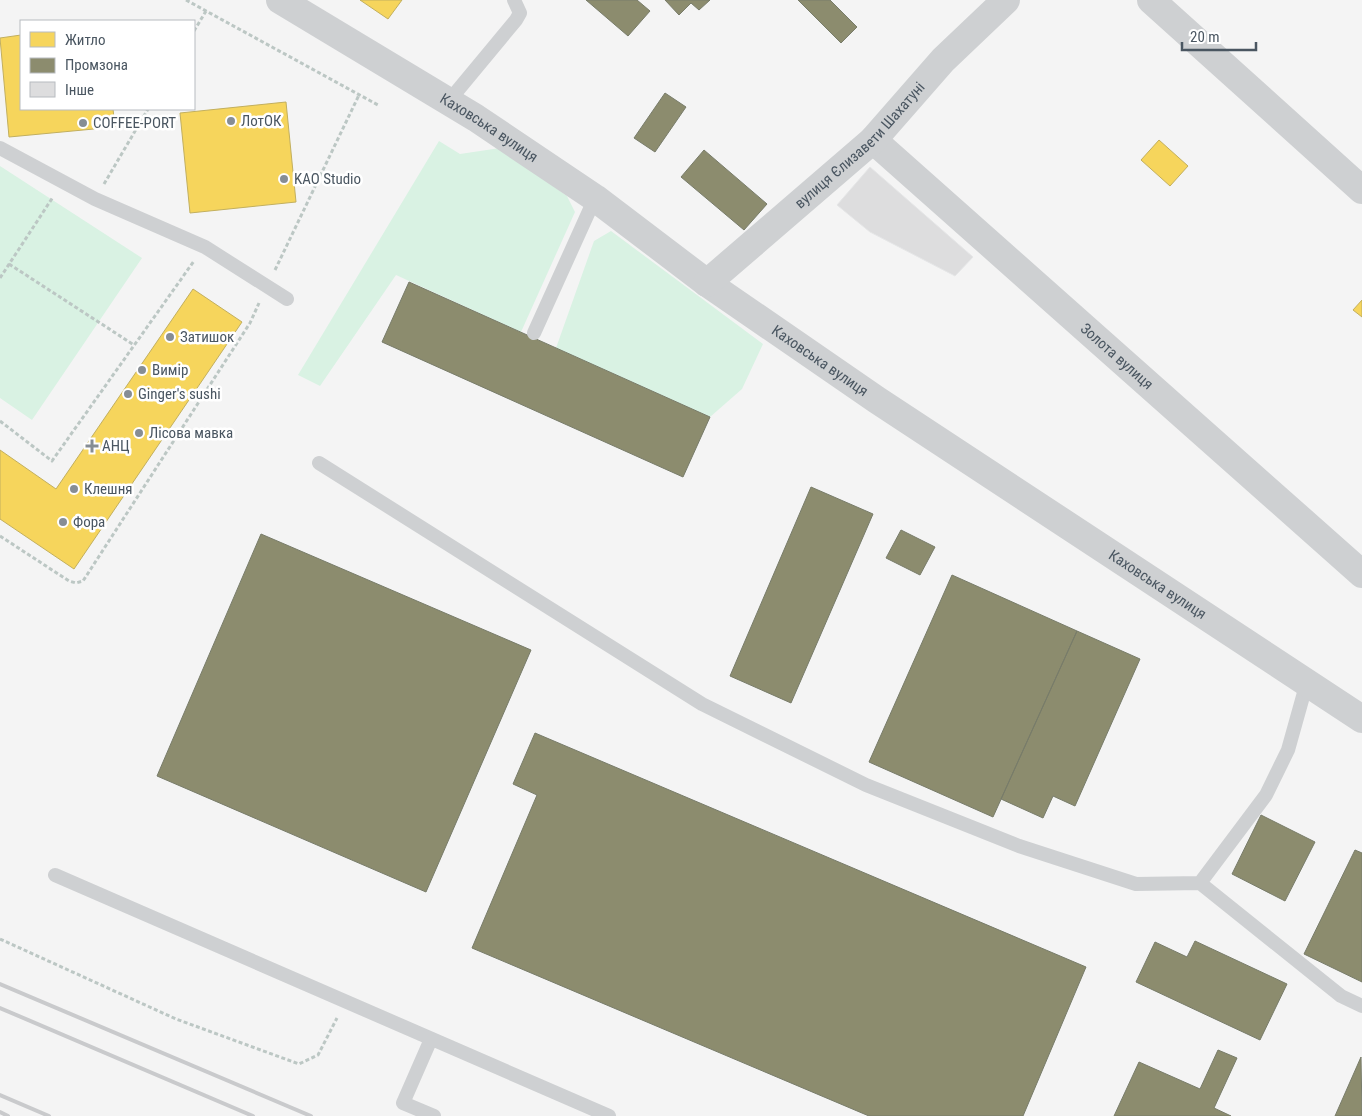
<svg xmlns="http://www.w3.org/2000/svg" width="1362" height="1116" viewBox="0 0 1362 1116" font-family="'Roboto Condensed',sans-serif">
<style>
.green{fill:#d9f2e3}
.homes{fill:#f6d55c;stroke:#c2af5e}
.industry{fill:#8c8c6e;stroke:#787c6a}
.building{fill:#ddddde;stroke:#e5e6e7}
.lines{fill:none;stroke-linecap:round;stroke-linejoin:round}
.path{stroke:#bcc7c4;stroke-width:3;stroke-dasharray:4 2.5;stroke-linecap:butt}
.lane{stroke:#ced0d2;stroke-width:14}
.street{stroke:#ced0d2;stroke-width:28}
.rail{stroke:#c9cacc;stroke-width:4}
.poi-dot{fill:#868d94;stroke:#fff;stroke-width:2}
.labels{text-anchor:middle;dominant-baseline:central;stroke-width:5;stroke-linejoin:round;paint-order:stroke}
.poi-label{font-size:15px;fill:#4a5661;stroke:#fff;text-anchor:start}
.street-label{font-size:15px;fill:#4a5661;stroke:#fff}
</style>
<rect width="100%" height="100%" fill="#f4f4f4"/>
<!-- green -->
<path class="green" d="M439 141 460 154 500 148 567 196 575 212 521 332 396 275 320 386 298 375Z
M0 166 142 258 32 420 0 398Z
M611 231 763 344 742 389 710 417 556 348 594 241Z"/>
<!-- homes -->
<path class="homes" d="M360 0H402L388 19Z
M21 35V109H113L115 127 9 137 0 38Z
M286 102 296 202 190 213 180 113Z
M1159 140 1188 166 1170 186 1141 160Z
M193 289 242 322 74 569 0 519V450L56 489Z
M1362 300V317L1353 310Z"/>
<!-- industry -->
<path class="industry" d="M586 0H637L650 11 628 36Z
M665 0H710L699 10 691 3 679 15Z
M798 0H830L857 27 841 43Z
M665 93 686 107 655 152 634 138Z
M704 150 767 204 744 230 681 177Z
M409 282 710 417 683 477 382 342Z
M811 487 873 514 791 703 730 676Z
M901 530 935 547 920 575 886 558Z
M261 534 531 650 426 892 157 776Z
M952 575 1077 631 993 817 869 762Z
M1077 631 1140 659 1075 806 1053 796 1043 818 1001 799Z
M535 733 1086 967 1023 1116H869L472 948 537 795 513 784Z
M1261 815 1315 842 1285 901 1232 874Z
M1355 850 1362 853V982L1304 954Z
M1195 941 1287 984 1260 1040 1136 982 1155 942 1187 957Z
M1218 1050 1237 1058 1214 1108 1231 1116H1114L1139 1062 1200 1089Z
M1361 1057 1362 1116H1335Z"/>
<!-- building -->
<path class="building" d="M870 167 973 257 955 276 870 232 837 205Z"/>
<g class="lines">
<!-- path -->
<path class="path" d="M186 0 378 105
M194 31 206 11
M104 184 148 109
M9 264 134 345
M275 270 359 95
M0 278 53 197
M0 421 52 461 194 261
M0 536 69 581 76 583 83 581 250 323 259 303
M0 939 176 1019 299 1064 318 1055 337 1018"/>
<!-- lane -->
<path class="lane" d="M448 102 516 20 520 13 514 0
M0 148 95 199 205 247 287 299
M534 333 595 198
M319 463 702 704 866 785 1019 846 1136 884 1200 883 1341 996 1362 1006
M55 875 609 1116
M1200 883 1266 795 1288 750 1307 682
M431 1039 403 1103 434 1116"/>
<!-- street -->
<g class="street">
<path id="s1" d="M280 0 476 118 595 198 707 283 877 400 1362 719"/>
<path d="M1151 0 1362 190"/>
<path id="s2" d="M873 140 1362 574"/>
<path id="s3" d="M707 283 873 140 943 60 1006 0"/>
</g>
<!-- rail -->
<path class="rail" d="M0 984 311 1116
M0 1008 253 1116
M0 1095 49 1116
M0 1112 8 1116"/>
</g>
<!-- markers -->
<g class="poi-dot">
<circle cx="231" cy="121" r="5"/>
<circle cx="83" cy="123" r="5"/>
<circle cx="284" cy="179" r="5"/>
<circle cx="170" cy="337" r="5"/>
<circle cx="142" cy="370" r="5"/>
<circle cx="128" cy="394" r="5"/>
<circle cx="139" cy="433" r="5"/>
<path d="M89.5 438.5h5v5h5v5h-5v5h-5v-5h-5v-5h5z"/>
<circle cx="74" cy="489" r="5"/>
<circle cx="63" cy="522" r="5"/>
</g>
<g class="labels">
<!-- poi labels -->
<g class="poi-label">
<text x="241" y="121">ЛотОК</text>
<text x="93" y="123">COFFEE-PORT</text>
<text x="294" y="179">KAO Studio</text>
<text x="180" y="337">Затишок</text>
<text x="152" y="370">Вимір</text>
<text x="138" y="394">Ginger's sushi</text>
<text x="149" y="433">Лісова мавка</text>
<text x="102" y="446">АНЦ</text>
<text x="84" y="489">Клешня</text>
<text x="73" y="522">Фора</text>
</g>
<!-- street labels -->
<g class="street-label">
<text stroke="none"><textPath href="#s1" startOffset="245">Каховська вулиця</textPath></text>
<text stroke="none"><textPath href="#s3" startOffset="206">вулиця Єлизавети Шахатуні</textPath></text>
<text stroke="none"><textPath href="#s2" startOffset="326">Золота вулиця</textPath></text>
<text stroke="none"><textPath href="#s1" startOffset="650">Каховська вулиця</textPath></text>
<text stroke="none"><textPath href="#s1" startOffset="1055">Каховська вулиця</textPath></text>
</g>
</g>
<!-- legend -->
<rect x="20" y="20" width="175" height="90" fill="#ffffff" stroke="#b7bbc0"/>
<rect x="30" y="32" width="25" height="15" fill="#f6d55c" stroke="#b7bbc0"/>
<text x="65" y="45" font-size="15" fill="#4a5661">Житло</text>
<rect x="30" y="58" width="25" height="15" fill="#8c8c6e" stroke="#b7bbc0"/>
<text x="65" y="70" font-size="15" fill="#4a5661">Промзона</text>
<rect x="30" y="82" width="25" height="15" fill="#ddddde" stroke="#b7bbc0"/>
<text x="65" y="95" font-size="15" fill="#4a5661">Інше</text>
<!-- scale -->
<path d="M1182 42v8h74v-8" fill="none" stroke="#4a5661" stroke-width="2.5"/>
<text x="1190" y="42" font-size="15" fill="#4a5661" stroke="#ffffff" stroke-width="4" paint-order="stroke">20 m</text>
</svg>
